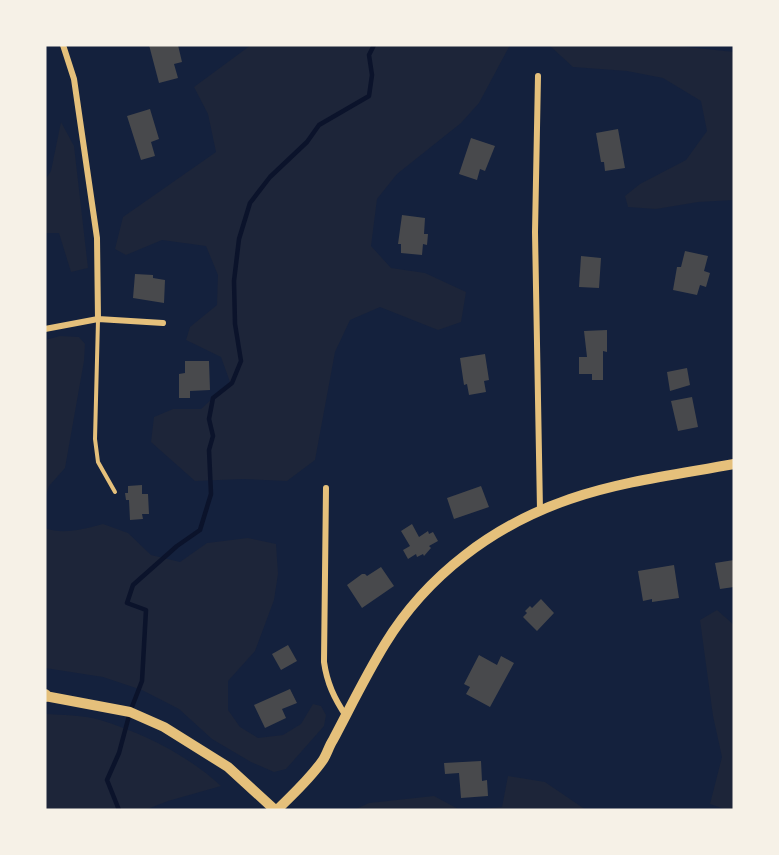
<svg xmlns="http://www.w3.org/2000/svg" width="779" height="855" viewBox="0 0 779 855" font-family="Signika,sans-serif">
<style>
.green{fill:#1d2539}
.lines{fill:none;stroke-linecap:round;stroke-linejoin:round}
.stream{stroke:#0b132b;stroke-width:4.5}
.building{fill:#48494c}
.service{stroke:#e5c07b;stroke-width:4}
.minor{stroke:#e5c07b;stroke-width:6}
.secondary{stroke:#e5c07b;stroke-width:10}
.primary{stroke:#e5c07b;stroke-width:12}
</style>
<rect width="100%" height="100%" fill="#14213d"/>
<!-- green -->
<path class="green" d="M251 45H510L479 103 461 123 397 174 377 199 371 246 391 268 425 273 466 292 461 322 438 330 380 307 350 320 335 352 315 460 287 481 243 479 195 481 151 442 154 417 173 409H201L230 382 221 357 186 340 190 327 217 305 218 275 206 246 162 240 126 255 115 249 123 217 216 152 208 114 194 87Z
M549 45H669L734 52V200L698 202 656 209 628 207 625 196 640 184 686 160 707 131 701 101 663 78 627 71 573 67Z
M61 122 74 146 88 268 71 272 59 233H45V180L51 171Z
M60 336 79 337 85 344 84 361 65 468 49 486 45 498V340Z
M103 524 128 533 151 555 180 562 207 543 248 538 276 544 278 574 274 600 255 651 228 681V710L240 727 258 738 283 735 301 724 313 704 321 706 326 715 324 726 286 769 274 772 251 762 212 739 179 709 142 690 103 677 45 668V528C63 535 85 529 103 524Z
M717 610 734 625V810H727L710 804 722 757 713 716 700 620Z
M45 714C62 715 83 715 100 720 143 733 189 756 221 786L168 801 145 810H45Z
M508 776 545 782 586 810H471L502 807Z
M434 796 460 810H354L369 803Z"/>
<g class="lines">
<!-- stream -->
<path class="stream" d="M119 810 107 780 119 753 130 712 142 681 146 610 127 603 133 585 177 546 200 530 211 494 209 450 213 436 209 419 213 398 232 383 241 361 235 324 234 281 239 239 250 203 270 177 307 142 319 125 369 96 372 75 369 55 374 45"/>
</g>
<!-- building -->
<path class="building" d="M149 45H178L182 62 174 64 178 78 159 83Z
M150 109 159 139 151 142 155 156 141 160 127 116Z
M618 129 625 168 605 171 604 162H601L596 133Z
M471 138 495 146 485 171 480 169 477 180 459 174Z
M402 215 425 218 424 234H428L427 245 423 244 422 255 401 253V244H398Z
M685 251 708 256 704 271 710 273 706 287 700 285 697 295 673 290 677 267H681Z
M581 256 601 258 599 288 579 287Z
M135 274 153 275V278L165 280 164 303 133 298Z
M607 330V352L603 351V380H592V374H579V357H587L584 331Z
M485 354 489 380 484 381 486 392 469 395 467 384 464 385 460 358Z
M185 361H209L210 390 190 391V398H179V374L185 373Z
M687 368 690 385 670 391 667 372Z
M692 397 698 427 678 431 671 401Z
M142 485V494H148L149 514H142L143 519 130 520 129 500H126L125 493H128V486Z
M481 486 489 507 454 519 447 498Z
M412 524 419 537 428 531 429 534 433 532 438 541 429 546 431 548 424 556 423 554 417 557 416 554 408 559 403 550 410 546 401 531Z
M734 560V587L720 589 715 563Z
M674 565 679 598 652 602V599L643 601 638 571Z
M381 567 394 586 362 608 347 585 362 574H365L367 576Z
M541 599 554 613 537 631 523 617 527 613 525 611 530 606 532 608Z
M288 645 297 661 281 670 272 654Z
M479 655 497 665 501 656 514 663 490 707 466 694 470 687 464 684Z
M290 689 297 703 282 709 286 718 265 728 254 705Z
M481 761 482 781 487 780 488 796 461 798 459 773 445 774 444 763Z"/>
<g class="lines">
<!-- service -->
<path class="service" d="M98 320 95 439 98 462 115 492"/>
<!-- minor -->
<path class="minor" d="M63 45 74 79 97 238 98 319
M538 76 535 232 540 510
M45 329 98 319 163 323
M326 488 324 662C327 683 334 698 346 716"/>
<!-- secondary -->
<path class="secondary" d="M45 696 130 712 164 727 228 767 275 810
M277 810C293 794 310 779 323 760 327 754 329 746 333 740 350 708 366 675 385 644 427 575 494 525 570 499 622 481 680 474 734 464"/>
<!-- primary -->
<path class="primary" d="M45 695V696"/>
</g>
<!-- border -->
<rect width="779" height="855" fill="none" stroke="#f6f1e7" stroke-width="93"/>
</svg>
